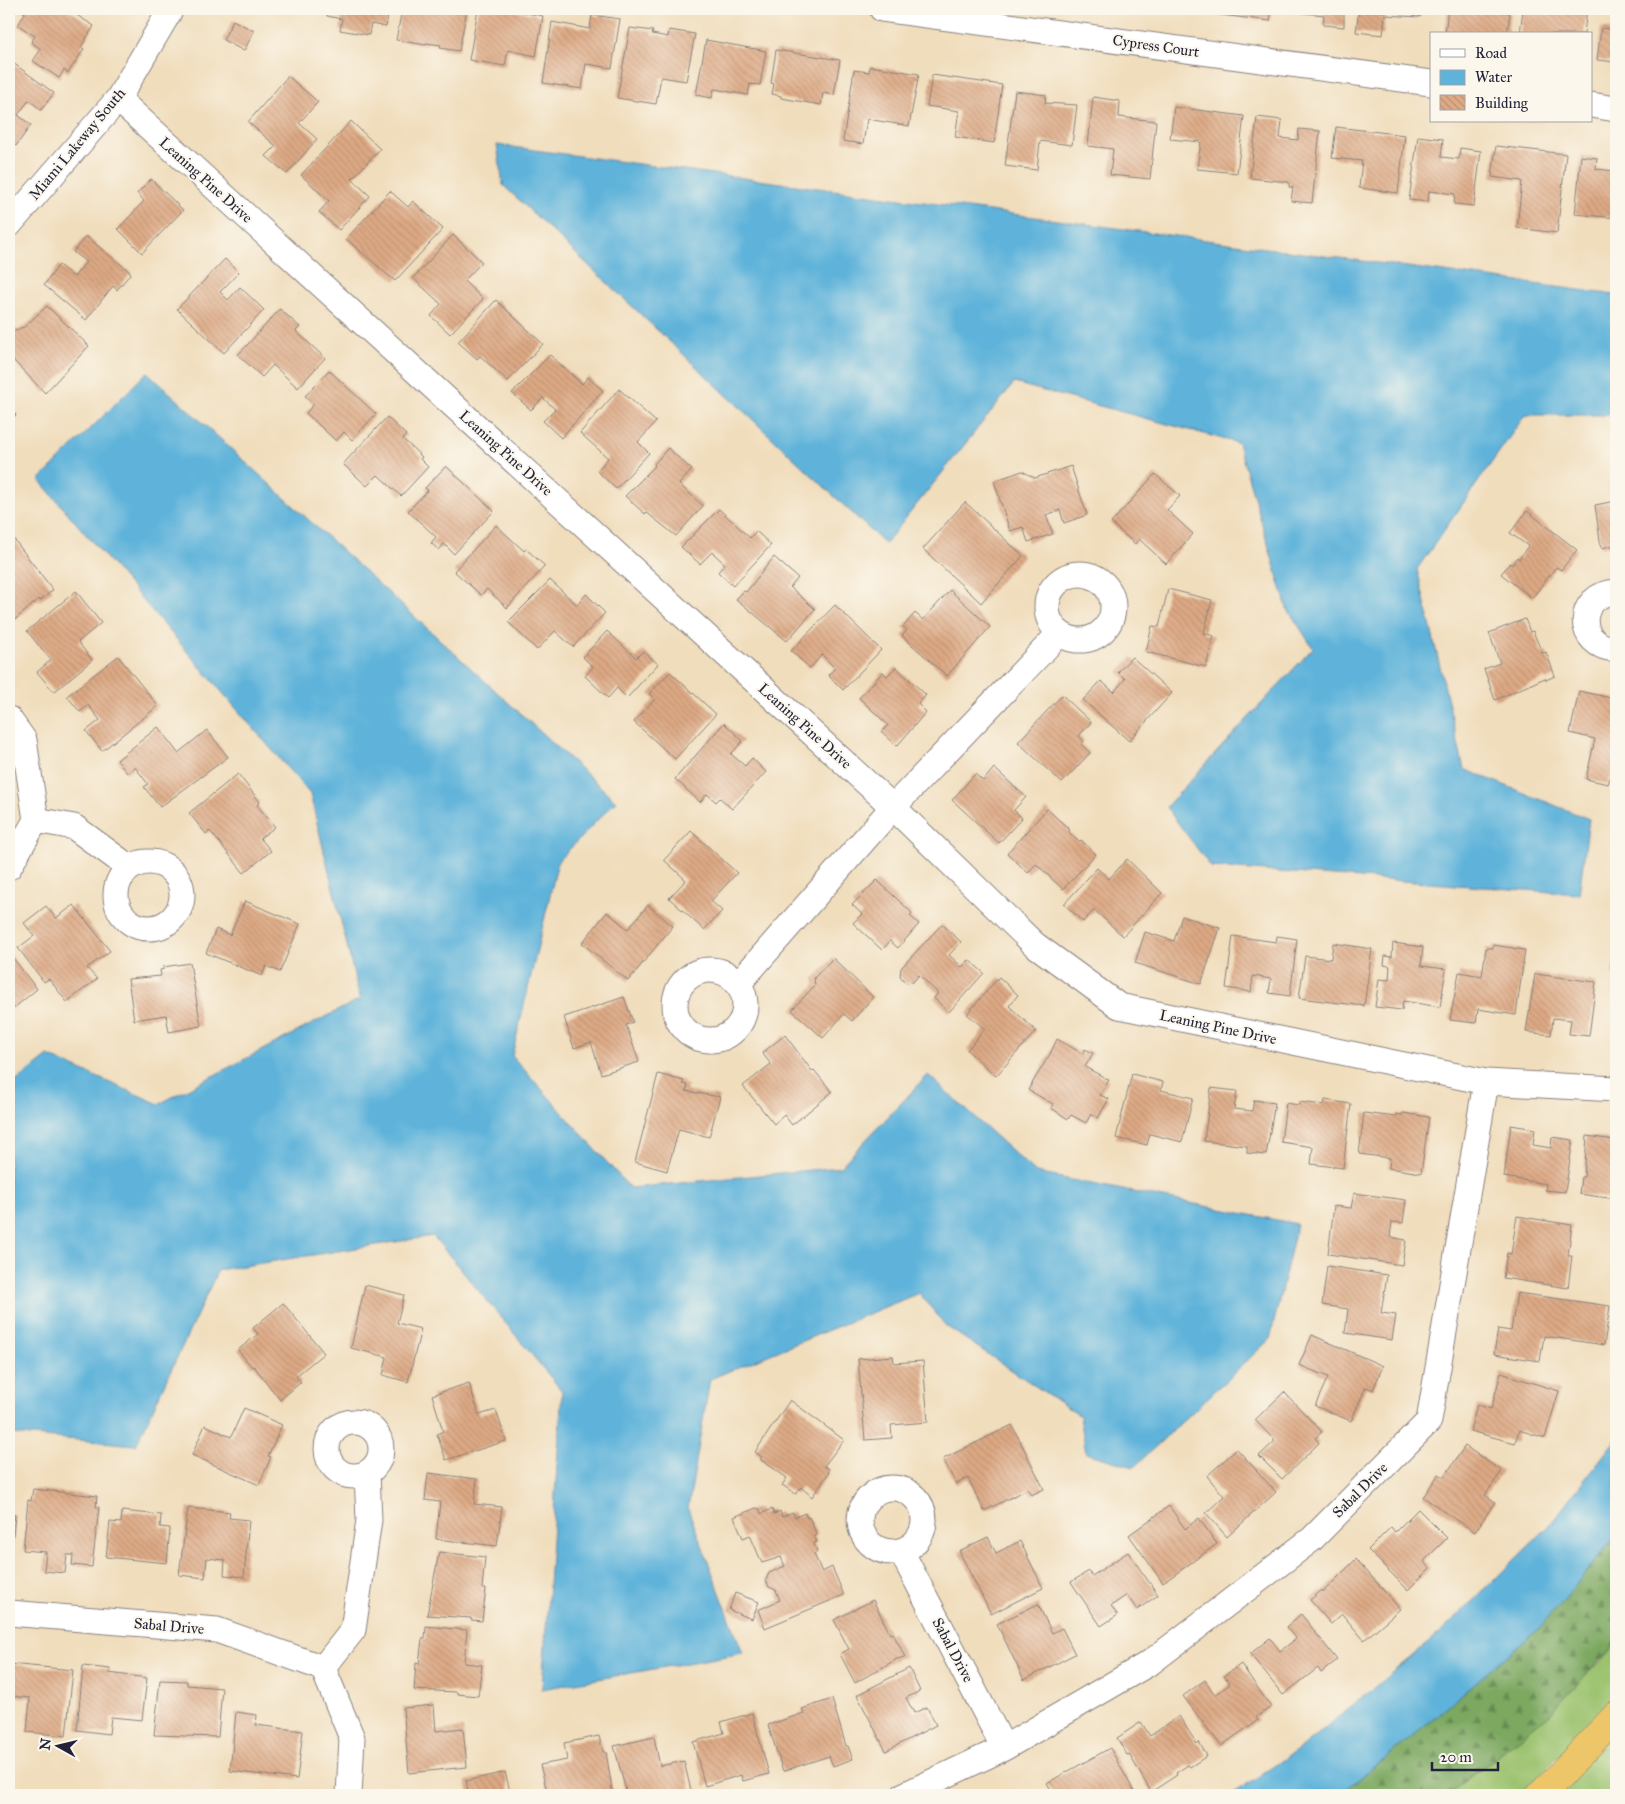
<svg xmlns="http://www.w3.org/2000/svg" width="1625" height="1804" viewBox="0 0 1625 1804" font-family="'IM FELL Great Primer',serif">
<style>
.grass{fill:#9bc26e;stroke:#5e7254}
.forest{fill:url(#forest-firs);stroke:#4f654e}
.water{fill:#5eb3da;stroke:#406a8a}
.building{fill:url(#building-back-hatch)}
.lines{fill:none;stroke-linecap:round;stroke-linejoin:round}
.minor-casing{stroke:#89807c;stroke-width:27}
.highway-casing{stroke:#89807c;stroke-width:29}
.minor{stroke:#fff;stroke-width:25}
.highway{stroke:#ecc669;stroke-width:28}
.labels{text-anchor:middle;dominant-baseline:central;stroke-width:4;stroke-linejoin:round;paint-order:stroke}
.street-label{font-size:15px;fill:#22223b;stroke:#fbf7ec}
</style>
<defs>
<pattern id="forest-firs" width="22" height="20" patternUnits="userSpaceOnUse" patternTransform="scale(1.25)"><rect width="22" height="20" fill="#7ca861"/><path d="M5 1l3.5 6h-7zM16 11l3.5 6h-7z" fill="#658851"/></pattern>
<pattern id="building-back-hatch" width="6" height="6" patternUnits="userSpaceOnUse" patternTransform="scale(1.25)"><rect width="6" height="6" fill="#dda984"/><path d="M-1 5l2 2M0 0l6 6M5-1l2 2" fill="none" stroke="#bd9173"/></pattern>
</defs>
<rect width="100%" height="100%" fill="#fbf7ec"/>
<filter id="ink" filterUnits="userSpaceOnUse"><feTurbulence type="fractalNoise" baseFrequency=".02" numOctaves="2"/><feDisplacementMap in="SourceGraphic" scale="10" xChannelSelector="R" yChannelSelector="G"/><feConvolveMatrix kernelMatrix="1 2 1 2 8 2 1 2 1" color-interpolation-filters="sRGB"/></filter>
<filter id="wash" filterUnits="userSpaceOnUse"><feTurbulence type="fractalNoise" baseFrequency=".0096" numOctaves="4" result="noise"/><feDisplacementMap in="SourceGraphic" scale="20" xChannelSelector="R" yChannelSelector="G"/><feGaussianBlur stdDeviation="1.12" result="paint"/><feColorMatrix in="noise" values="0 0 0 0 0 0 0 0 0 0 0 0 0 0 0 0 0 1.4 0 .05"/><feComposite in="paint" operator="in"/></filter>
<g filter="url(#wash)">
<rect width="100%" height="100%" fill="#f0ddbc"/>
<!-- grass -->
<path class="grass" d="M1616 1643V1696L1601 1715 1519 1795H1448L1487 1764 1601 1661Z
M1616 1726V1795H1549Z"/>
<!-- forest -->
<path class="forest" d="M1616 1536V1643L1547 1716 1448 1795H1337L1379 1764 1540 1628Z"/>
<!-- water -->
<path class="water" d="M497 145 1616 295V415H1525L1417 569 1464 769 1589 819 1579 894 1211 867 1166 807 1313 648 1287 608 1238 443 1014 383 885 544 503 185Z
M147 372 616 801 558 861 512 1056 630 1188 840 1167 928 1075 1036 1173 1297 1224 1270 1339 1134 1467 1086 1453 1080 1416 946 1326 919 1293 710 1379 688 1509 743 1653 542 1689 562 1391 433 1236 218 1270 136 1445 9 1434V1087L48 1056 159 1104 360 999 310 794 39 480Z
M1616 1439V1536L1540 1628 1379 1764 1337 1795H1231L1302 1747 1440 1633 1549 1526Z"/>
<g id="blocks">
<!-- building -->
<path class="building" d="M21 9H67L94 26 81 47 84 49 68 73 64 70 59 78 33 61 41 49 31 42 35 36 18 25 25 13Z
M328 9H389L386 27 371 24 369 35 340 30 342 19 327 16Z
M402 9H467L459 51 440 48 441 45 426 43V45L396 40Z
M478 9H506L543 16 536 56 508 50 505 66 469 60Z
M1206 9H1272L1270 21 1205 13Z
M1285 9H1344V27L1323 25 1324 15 1285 11Z
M1359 9H1421L1420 17 1385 15 1383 35 1356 32Z
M1448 9H1498V11L1510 13 1507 34H1445Z
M1523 9H1587L1584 34H1520Z
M592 15 620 19 612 68 586 64 582 89 543 83 552 22 590 29Z
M233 20 254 31 244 51 223 40Z
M630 28 653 31 652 34 668 37 669 30 695 34 686 81 661 77 656 104 617 98Z
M1601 28 1616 30V62L1597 60Z
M706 40 766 51 760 85 750 84 748 95 714 89 712 98 696 95Z
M776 50 840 60 834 95 823 93 821 105 781 98V96L772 94 774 84 771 83Z
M9 60 54 93 41 110 29 100 18 115 31 125 16 146 9 140Z
M870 66 919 74 909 126 867 119 863 144 843 141 854 70 869 72Z
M932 75 1002 85 994 143 955 137 959 111 927 106Z
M288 76 318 102 299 123 317 139 287 174 266 156 276 146 248 122Z
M1015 91 1046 95 1045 103 1077 105 1072 145 1040 141 1037 170 1005 166Z
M1093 97 1120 101 1119 117 1156 121 1150 179 1110 175 1113 149 1088 146Z
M1174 107 1244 116 1237 173 1197 169 1201 142 1170 139Z
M1257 117 1282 120 1280 138 1298 140 1299 129 1320 131 1312 203 1291 201 1293 187H1289V182L1250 178Z
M351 121 380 149 352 179 370 196 339 230 319 212 329 201 301 175Z
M1336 127 1405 135 1398 193 1359 188 1362 161 1332 158Z
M1418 136 1443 139 1441 157 1459 159 1460 148 1481 151 1474 206 1454 204 1455 194 1429 191 1428 202 1409 200Z
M1496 146 1566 154 1557 233 1517 228 1522 181 1492 177Z
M1581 156 1597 158 1596 169 1616 171V218L1575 214Z
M151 179 183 210 142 253 118 229 144 201 137 193Z
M390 191 408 207 413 201 443 229 395 281 346 239Z
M453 235 482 262 464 281 483 299 450 334 431 316 441 304 413 278Z
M86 236 131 273 117 290 113 286 86 320 44 285 59 265 74 277 86 262 73 252Z
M225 259 239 272 220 292 228 300 240 287 264 310 224 353 177 309Z
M496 300 543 344 508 381 480 356 477 359 458 342Z
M47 306 89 346 45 393 9 356V337L16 329 18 330 22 327 23 328Z
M280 309 300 327 296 331 325 358 298 388 273 365 262 377 238 355Z
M550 355 582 384 588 377 603 391 561 438 543 421 555 409 543 398 531 410 512 393Z
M329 370 376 414 352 440 344 432 336 441 306 413 314 404 305 396Z
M619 389 656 422 638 442 649 453 616 489 597 471 608 458 580 433Z
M9 407 16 415 9 422Z
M387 417 406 435 403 439 422 457 420 459 428 467 401 496 378 475 367 486 343 464Z
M668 448 692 470 679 484 703 506 676 536 646 512 645 514 625 496 655 466 654 464Z
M446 466 494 511 454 554 444 544 439 550 431 543 436 537 408 511 428 490 425 488Z
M1071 466 1087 515 1064 523 1060 510 1046 515 1053 534 1028 542 1023 527 1010 531 994 481 1022 471 1035 478Z
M1155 474 1180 496 1167 510 1193 534 1166 564 1139 539 1135 544 1111 523Z
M1616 501V545L1601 548 1595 505Z
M965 502 1023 556 981 603 923 549Z
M719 509 750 538 756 531 771 545 733 586 718 572 725 564 712 552 700 564 681 547Z
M1527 511 1577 550 1561 570 1556 567 1532 598 1501 574 1510 563 1512 565 1517 557 1519 559 1528 546 1510 533Z
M496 525 524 551 526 549 545 566 507 608 487 589 481 595 454 571Z
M13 538 53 590 40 601 39 599 9 625V541Z
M774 557 798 578 790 587 815 609 787 641 736 599 744 591 746 592Z
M550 580 577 605 586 594 605 613 573 647 555 631 537 650 508 622Z
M1168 589 1212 600 1204 633 1214 636 1206 667 1146 652 1152 626 1159 627Z
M950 590 990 627 947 676 902 636 907 630 903 627 915 613 923 620Z
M76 591 101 623 78 642 92 660 54 692 37 672 51 660 27 631Z
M835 605 881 650 843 690 828 675 835 668 822 655 810 668 791 651Z
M1525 619 1530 632 1533 631 1542 653 1546 652 1555 676 1546 680 1545 678 1495 700 1484 669 1500 663 1489 633Z
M607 631 636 658 643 651 658 664 627 698 617 688 608 698 585 676 593 667 583 657Z
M118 656 158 706 102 751 86 731 100 720 88 705 80 712 67 696Z
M1132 657 1172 693 1129 741 1083 700 1101 681 1114 692 1125 679 1118 672Z
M896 667 926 695 918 704 926 712 897 746 882 732 888 725 859 698 883 672 887 676Z
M670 672 716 714 675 759 634 722 655 699 649 694Z
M1579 691 1616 699V779L1610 778 1608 784 1586 779 1595 739 1570 733Z
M1062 695 1091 722 1079 736 1084 741 1081 744 1090 753 1062 783 1018 742Z
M724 723 743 741 731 754 745 766 752 758 766 772 732 809 720 798 716 802 707 794 700 802 675 779Z
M158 727 178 753 207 730 228 757 160 807 144 787 148 784 135 767 127 773 117 760Z
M994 768 1026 797 1014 810 1022 818 999 843 952 800 975 774 983 781Z
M238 774 260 802 257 805 275 827 260 838 271 851 244 873 210 831 206 834 189 813Z
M1047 809 1070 830 1069 832 1079 842 1081 840 1096 854 1063 889 1036 864 1028 873 1007 853Z
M691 831 737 873 711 901 722 911 704 930 669 898 686 880 664 860Z
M1127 859 1162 893 1123 936 1094 910 1083 922 1064 904 1097 868 1109 879Z
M877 880 912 913 910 916 919 924 898 948 890 941 882 950 853 923 862 914 852 905Z
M245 901 300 924 280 972 266 966 262 976 206 953 216 929 230 935Z
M74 905 110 951 87 968 97 979 67 1002 49 979 44 982 18 948 34 936 24 923 46 906 56 918Z
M648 905 673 926 628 981 582 943 607 912 628 929Z
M1182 916 1220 928 1201 984 1135 963 1145 932 1174 941Z
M942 924 961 942 949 955 962 967 969 960 984 973 949 1012 934 998 938 993 919 975 913 982 906 983 900 976 901 968Z
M1233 936 1276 942 1277 936 1297 939 1290 996 1269 993 1271 979 1253 976 1251 992 1226 988Z
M1333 943 1372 949 1364 1006 1299 998 1305 956 1331 959Z
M1393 943 1423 947 1421 966 1446 969 1440 1007 1403 1001 1402 1010 1375 1007 1379 979 1389 980 1390 966 1384 965 1385 956 1392 957Z
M1493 945 1525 950 1516 1015 1478 1009 1476 1023 1450 1020 1459 972 1482 976 1486 948H1493Z
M9 953 37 989 9 1012Z
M1615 955H1616V976L1612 975Z
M833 958 873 997 852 1021 844 1014 823 1038 792 1010 815 985 814 978Z
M190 963 201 1026 169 1032 166 1015 134 1020 128 979 161 976 160 970 164 969 163 967Z
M1535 974 1596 982 1589 1036 1569 1034 1571 1020 1553 1018 1551 1035 1526 1032Z
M999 977 1018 995 1009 1006 1036 1031 996 1076 967 1050 985 1029 967 1014Z
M624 997 633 1022 626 1025 639 1062 601 1074 591 1042 574 1048 564 1017Z
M785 1035 812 1071 814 1070 832 1092 792 1125 784 1115 774 1124 743 1086 771 1064 762 1053Z
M1057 1039 1083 1054 1085 1049 1093 1053 1085 1067 1109 1080 1100 1095 1109 1099 1098 1118 1091 1114 1086 1123 1071 1115 1068 1119 1051 1108 1053 1104 1028 1090 1050 1054Z
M658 1074 684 1081 683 1084 688 1085 686 1091 720 1097 709 1137 679 1129 667 1171 635 1162Z
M1132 1074 1163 1082 1161 1090 1193 1098 1182 1142 1150 1134 1147 1145 1116 1138Z
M1211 1088 1237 1091 1234 1109 1252 1111 1254 1100 1275 1103 1266 1155 1247 1153V1146L1204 1141Z
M1325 1100 1351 1104 1343 1168 1311 1164 1313 1147 1281 1142 1286 1103 1299 1105V1102L1324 1105Z
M1364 1113 1396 1117V1114L1402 1115 1403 1113 1429 1117 1421 1173 1389 1168 1390 1158 1359 1154Z
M1511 1125 1535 1129 1533 1145 1551 1148 1552 1137 1573 1140 1565 1192 1545 1190 1546 1184 1504 1177Z
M1587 1136 1615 1140 1616 1199 1579 1194 1581 1177H1584Z
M1354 1193 1406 1200 1403 1223 1392 1222 1390 1237 1406 1240 1402 1265 1328 1254 1334 1206 1351 1208Z
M1517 1216 1572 1225 1568 1256H1572L1568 1288 1503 1278 1507 1253 1511 1254Z
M1327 1266 1387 1275 1381 1313 1396 1315 1392 1340 1345 1333 1348 1309 1322 1305Z
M365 1285 404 1295 397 1323 421 1329 408 1382 383 1375 387 1357 351 1348Z
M1517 1293 1610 1306 1604 1345 1544 1336 1540 1361 1494 1354 1498 1329 1511 1331Z
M283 1303 324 1353 296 1376 301 1382 280 1400 254 1366 252 1367 238 1350 258 1334 253 1328Z
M1312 1335 1383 1366 1373 1390 1366 1387 1351 1421 1315 1406 1328 1377 1299 1365Z
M893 1356 894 1363 923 1361 928 1422 891 1425 892 1438 865 1440 858 1359Z
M1501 1373 1559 1391 1545 1438 1519 1430 1515 1443 1470 1431 1477 1405 1491 1409Z
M469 1383 479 1415 496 1410 506 1441 446 1460 437 1434 443 1431 432 1395Z
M1284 1392 1322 1432 1315 1438 1319 1443 1282 1479 1259 1456 1275 1441 1255 1420Z
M790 1400 844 1440 824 1466 829 1469 828 1474 812 1497 801 1487 796 1494 782 1485 787 1478 760 1459 762 1457 755 1452Z
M244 1408 282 1425 268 1456 271 1457 259 1485 192 1455 205 1425 231 1437Z
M1012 1425 1044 1489 1031 1495 1028 1489 984 1511 968 1478 956 1484 943 1459Z
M1465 1446 1502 1471 1485 1495 1495 1502 1475 1532 1423 1497 1439 1474 1444 1477Z
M1237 1449 1276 1492 1227 1537 1206 1513 1224 1496 1207 1476Z
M428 1473 477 1479 474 1504 502 1507 497 1546 436 1539 440 1502 425 1500Z
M33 1489 97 1496 96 1507H99L92 1567 72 1565 73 1555H67L65 1573 44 1571 46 1552 23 1550 28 1500 31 1501Z
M1169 1506 1185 1529 1199 1518 1217 1544 1163 1583 1129 1535Z
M188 1508 230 1512 229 1518 249 1520 244 1577 224 1575 225 1560 207 1558 205 1578 179 1575Z
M756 1508 760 1509 761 1514 772 1509 774 1514 780 1511 782 1517 793 1512 795 1517 805 1513 807 1518 809 1517 817 1535 814 1536 817 1542 814 1543 817 1552 814 1554 822 1572 832 1567 844 1595 765 1628 758 1610 780 1600 776 1590 769 1587 766 1580 769 1573 785 1566 781 1557 762 1563 750 1535 743 1538 734 1517Z
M1418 1509 1447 1538 1424 1561 1430 1568 1408 1590 1368 1550 1391 1527 1395 1532Z
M122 1511 161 1515 160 1527 170 1528 167 1563 106 1557 110 1522 121 1523Z
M9 1514 15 1515 11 1557H9Z
M988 1537 996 1553 1020 1541 1043 1588 991 1614 959 1551Z
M439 1552 485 1557 482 1589H486L482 1621 471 1620V1618L427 1615Z
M1128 1552 1158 1595 1137 1610 1127 1595 1111 1606 1118 1615 1101 1626 1071 1582 1089 1571 1092 1576Z
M1356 1559 1400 1609 1364 1640 1342 1614 1331 1624 1310 1600 1322 1590 1323 1592Z
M735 1593 759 1602 752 1619 729 1610Z
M873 1600 890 1634 893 1633 905 1657 897 1659 855 1683 840 1654 849 1649 834 1620Z
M1038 1604 1052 1633 1062 1628 1075 1654 1024 1680 997 1624Z
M1301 1614 1337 1660 1321 1673 1318 1668 1283 1695 1250 1654 1270 1638 1280 1651 1296 1639 1286 1627Z
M426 1626 467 1630 464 1663 482 1665 478 1696 457 1694V1692L414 1690 416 1663 419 1664 422 1639H425Z
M9 1664 73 1670 66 1736 27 1732 30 1698 9 1696Z
M1241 1664 1271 1707 1256 1717 1258 1720 1221 1746 1183 1696 1205 1680 1215 1695 1230 1684 1224 1676Z
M83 1666 110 1669 109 1673 147 1678 142 1720 111 1717 109 1734 77 1730Z
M909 1668 920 1691 906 1698 914 1713 927 1707 936 1725 886 1751 857 1695Z
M160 1680 187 1681V1685L222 1688 218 1737 154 1735Z
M832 1699 846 1746H848L853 1759 833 1766 829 1756 783 1771 768 1725 804 1713 802 1709Z
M434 1705 436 1731 463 1728 467 1767 409 1773 403 1708Z
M236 1712 257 1715 256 1725 303 1731 297 1779 230 1771Z
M752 1713 769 1774 743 1781 741 1775 705 1786 693 1742 724 1733 721 1722Z
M1179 1716 1197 1744 1199 1742 1207 1756 1190 1767 1188 1765 1176 1773 1177 1775 1151 1792 1129 1754 1127 1755 1117 1738 1141 1722 1150 1736Z
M599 1736 603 1752H606L613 1795H548L540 1765 567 1760 564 1743Z
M654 1737 660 1766 684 1761 692 1795H627L614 1746Z
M1110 1748 1136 1795H1054L1047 1783Z
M505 1772 511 1795H469L466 1781Z
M437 1792 438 1795H424V1794Z"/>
</g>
</g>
<g filter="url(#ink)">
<use href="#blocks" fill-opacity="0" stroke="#89807c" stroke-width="1"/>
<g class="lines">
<!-- minor casing -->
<g class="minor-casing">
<path id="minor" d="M882 9 1431 83
M118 99 893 807 1034 944 1119 1006 1486 1082 1616 1089
M1591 105 1616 109
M9 225 118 99 171 9
M1047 607a33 33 0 1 1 66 0a33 33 0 1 1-66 0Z
M1616 592C1575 594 1575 647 1616 649
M9 719 24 740 36 820 9 867
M36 820 74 827 130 868
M116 895a33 33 0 1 1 66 0a33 33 0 1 1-66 0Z
M675 1005a35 35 0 1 1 70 0a35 35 0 1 1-70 0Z
M738 984 893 807 1060 633
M327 1449a27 27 0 1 1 54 0a27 27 0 1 1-54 0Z
M860 1520a32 32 0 1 1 64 0a32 32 0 1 1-64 0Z
M901 1551 1004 1748
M9 1613 217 1630 323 1668 352 1738 349 1795
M323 1668 353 1630 369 1520 367 1473
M904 1795 1004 1748 1151 1662 1312 1539 1429 1421 1486 1082"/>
</g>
<!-- highway casing -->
<g class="highway-casing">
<path id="highway" d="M1541 1795 1616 1716"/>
</g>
<!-- minor -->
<use href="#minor" class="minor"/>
<!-- highway -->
<use href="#highway" class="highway"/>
</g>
</g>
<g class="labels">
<!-- street labels -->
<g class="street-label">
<text transform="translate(1156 46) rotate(8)">Cypress Court</text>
<text transform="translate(77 144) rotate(-50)">Miami Lakeway South</text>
<text transform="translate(206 180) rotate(42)">Leaning Pine Drive</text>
<text transform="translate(506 453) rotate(42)">Leaning Pine Drive</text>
<text transform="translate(805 726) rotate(42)">Leaning Pine Drive</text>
<text transform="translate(1218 1027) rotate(12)">Leaning Pine Drive</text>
<text transform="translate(1360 1490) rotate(-45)">Sabal Drive</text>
<text transform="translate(169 1626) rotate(5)">Sabal Drive</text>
<text transform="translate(953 1650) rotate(62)">Sabal Drive</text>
</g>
</g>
<!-- margin -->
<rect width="1625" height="1804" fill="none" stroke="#fbf7ec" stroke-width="30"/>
<!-- legend -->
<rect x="1430" y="32" width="162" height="90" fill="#fbf7ec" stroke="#a4a2a5"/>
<rect x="1440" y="49" width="25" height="8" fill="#ffffff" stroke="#a4a2a5"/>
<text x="1475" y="58" font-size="15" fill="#22223b">Road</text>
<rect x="1440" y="70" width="25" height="15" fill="#5eb3da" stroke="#a4a2a5"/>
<text x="1475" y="82" font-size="15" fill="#22223b">Water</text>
<rect x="1440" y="95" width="25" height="15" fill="url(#building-back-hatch)" stroke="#a4a2a5"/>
<text x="1475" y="108" font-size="15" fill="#22223b">Building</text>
<!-- north arrow -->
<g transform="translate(58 1746) rotate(278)" stroke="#fbf7ec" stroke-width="4" paint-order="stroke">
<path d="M0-4L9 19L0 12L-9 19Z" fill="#22223b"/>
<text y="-8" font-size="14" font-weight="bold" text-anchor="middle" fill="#22223b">N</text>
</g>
<!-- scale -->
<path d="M1432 1762v8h66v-8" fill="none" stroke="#22223b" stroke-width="2.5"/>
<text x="1440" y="1762" font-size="15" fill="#22223b" stroke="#fbf7ec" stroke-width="4" paint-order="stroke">20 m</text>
</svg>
